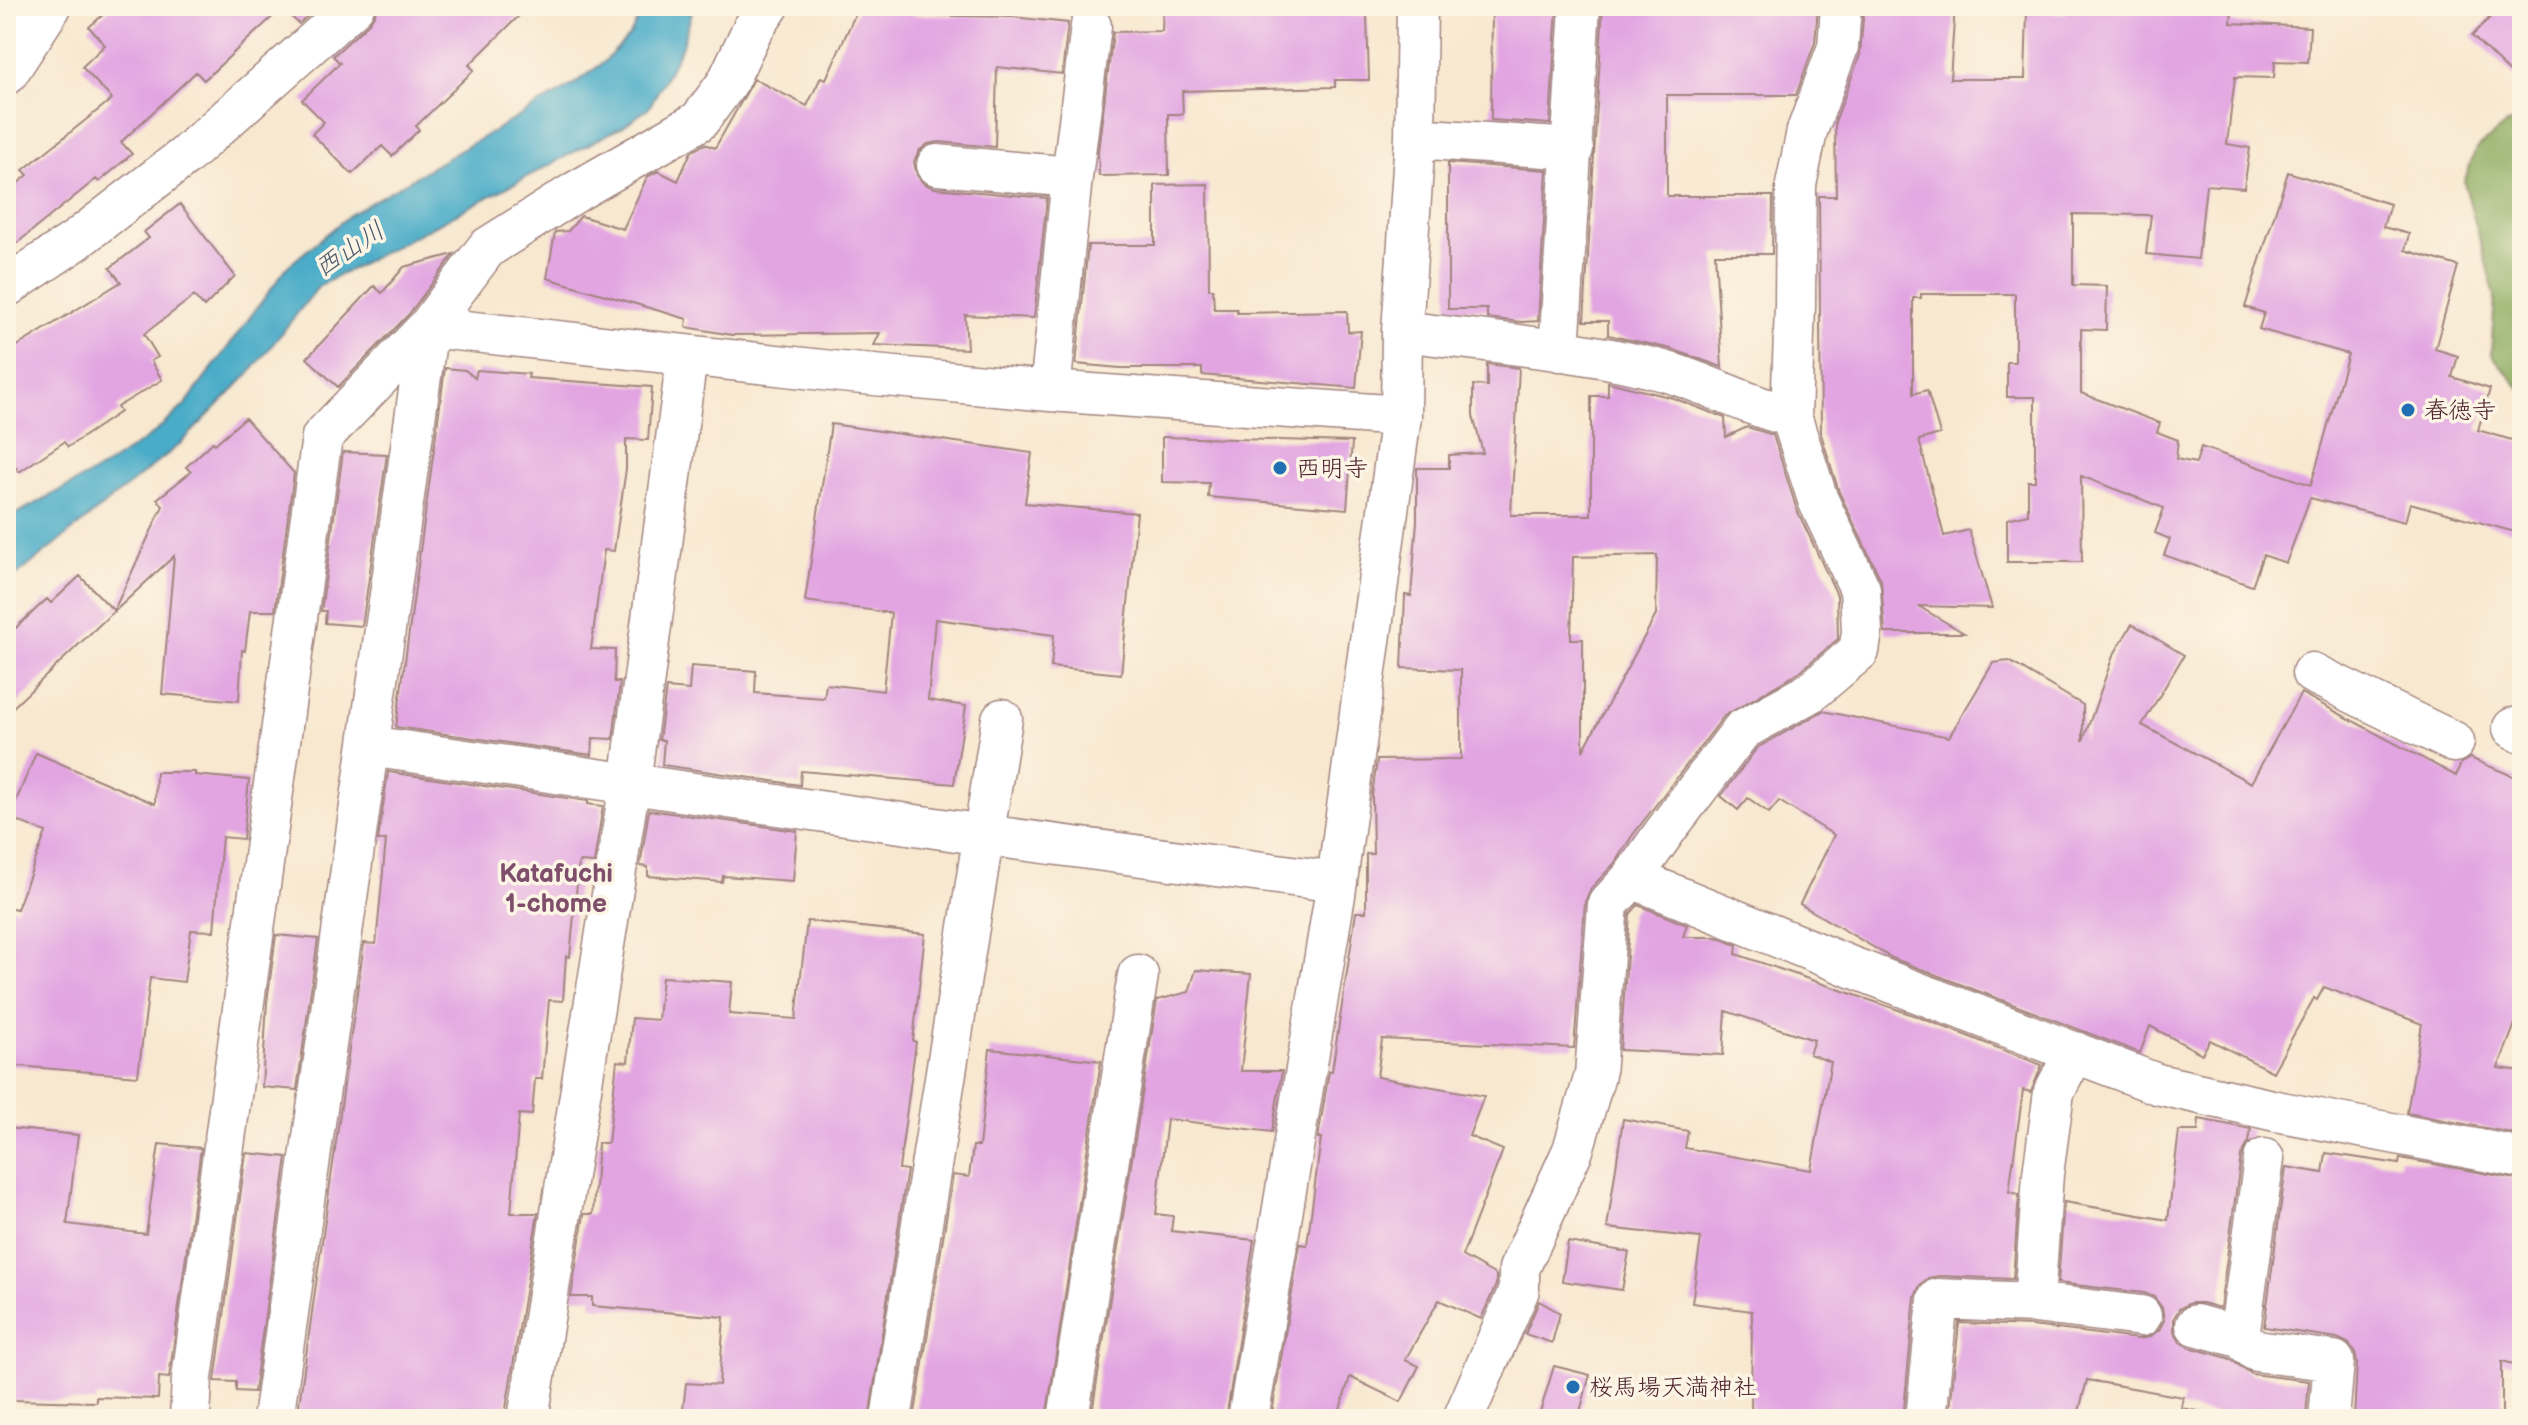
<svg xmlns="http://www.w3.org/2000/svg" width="2528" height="1425" viewBox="0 0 2528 1425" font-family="'Balsamiq Sans','Klee One',sans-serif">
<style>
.forest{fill:#8dac60;stroke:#6c6646;stroke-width:2}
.water{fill:#49acc8;stroke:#4a667a;stroke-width:2}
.building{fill:#e2a5e2;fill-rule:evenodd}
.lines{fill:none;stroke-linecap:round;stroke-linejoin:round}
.minor-casing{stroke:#a1847e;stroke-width:43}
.secondary-casing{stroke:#a1847e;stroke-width:47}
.minor{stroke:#fff;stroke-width:40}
.secondary{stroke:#fff;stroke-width:44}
.poi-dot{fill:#1f6fb2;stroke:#fcf5e5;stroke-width:3}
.labels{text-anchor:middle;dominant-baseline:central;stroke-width:7;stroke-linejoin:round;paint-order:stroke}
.poi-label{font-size:24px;fill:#4a1f2b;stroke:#fcf5e5;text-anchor:start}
.water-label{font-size:26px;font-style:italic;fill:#4a576a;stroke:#fcf5e5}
.neighbourhood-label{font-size:26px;font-weight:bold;fill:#7f4e6b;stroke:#fcf5e5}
</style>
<rect width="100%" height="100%" fill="#fcf5e5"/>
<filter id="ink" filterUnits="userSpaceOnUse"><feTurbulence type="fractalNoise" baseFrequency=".0125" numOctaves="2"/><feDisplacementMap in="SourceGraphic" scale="16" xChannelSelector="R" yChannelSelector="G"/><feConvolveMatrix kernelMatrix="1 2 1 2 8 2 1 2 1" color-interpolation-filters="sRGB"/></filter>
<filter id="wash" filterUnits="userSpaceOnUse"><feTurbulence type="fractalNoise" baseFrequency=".006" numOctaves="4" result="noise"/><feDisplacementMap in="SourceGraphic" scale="32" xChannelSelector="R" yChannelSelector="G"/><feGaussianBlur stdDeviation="1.8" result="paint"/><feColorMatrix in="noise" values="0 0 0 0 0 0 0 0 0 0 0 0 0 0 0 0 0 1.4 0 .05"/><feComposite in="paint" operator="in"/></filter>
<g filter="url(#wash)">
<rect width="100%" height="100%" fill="#f8e8d0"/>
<!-- forest -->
<path class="forest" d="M2522 121V391L2491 354 2495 296 2464 182 2476 149 2507 124Z"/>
<!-- water -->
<path class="water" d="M645 6H694L681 48 649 108 622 127 319 286 249 374 180 444 6 584V519L101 469 153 434 185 405 288 266 351 214 576 83 604 62 630 35Z"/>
<g id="blocks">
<!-- building -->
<path class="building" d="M113 6H319L299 24 282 8 204 80 196 72 121 142 132 154 99 182 96 179 6 252V193L28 175 23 170 112 99 82 67 105 45 89 27Z
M376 6H529L469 65 474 70 416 126 419 130 392 156 382 146 352 174 312 134 324 122 302 100 340 63 333 56 369 23 375 14Z
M859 6H912V15L1012 17 1068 23 1062 74 997 67 995 147 939 142 928 144 919 151 914 162 917 175 923 183 934 188 1047 198 1034 318 965 315 967 349 874 345 880 333 732 335 686 327 687 319 547 278 555 232 568 231 581 216 623 229 647 177 658 171 678 181 691 152 705 144 715 148 754 79 807 106 821 77 826 79Z
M1163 6H1302L1301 15H1367L1369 80H1335V87L1182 91 1183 114H1168L1169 175 1099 176 1098 151 1113 32 1162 31Z
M1492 6H1557L1550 124 1491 120Z
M1603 6H1818L1815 42 1796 95H1667V196H1773L1772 254H1715L1722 367 1671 349 1608 335V321H1584Z
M1864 6H1955L1950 79H2025L2027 12 2066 13V6H2232L2231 23 2310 27 2308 62 2275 61 2274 78 2235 77 2227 144 2250 148 2244 188 2206 185 2198 259 2146 254 2151 215 2073 214V285L2107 286 2106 330 2081 329V393L2160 423 2157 432 2178 440 2176 459 2196 463 2201 447 2311 485 2348 354 2259 329 2264 313 2245 307 2288 172 2390 204 2383 227 2409 234 2405 250 2458 266 2435 349 2458 356 2452 377 2490 389 2478 430 2522 443V534L2410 503 2405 522 2310 498 2286 563 2263 555 2252 586 2164 555 2170 539 2155 533 2164 508 2081 476 2082 562H2007V519L2028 514V481H2035V397H2007V362H2015V294H1921V298H1913V394L1927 390 1940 434 1919 440 1944 536 1969 530 1992 608 1918 606 1964 633H1885L1881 580 1839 492 1821 434 1819 196H1836L1835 122 1860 55Z
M2501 6H2522V84L2472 36Z
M1448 163 1547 170 1538 321 1521 322 1487 318V309H1448Z
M1208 184 1209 289H1213L1214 309H1237V313L1347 311 1348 332 1361 331 1356 388 1202 375V368H1120L1076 364 1088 245H1155V185Z
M180 204 235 276 204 307 194 296 144 334 158 357 151 361 162 380 117 407 120 412 68 447 64 442 19 472 6 454V353L121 282 110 268 149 238 144 232Z
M454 254 409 314 338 387 307 358 374 286 382 293 404 267Z
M1487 364 1519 368 1511 515H1591V396H1608V382L1673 398 1725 418 1726 437 1747 427 1773 435 1797 510 1837 595 1838 639 1798 673 1724 716 1632 836 1614 864 1591 888 1585 902 1574 1048 1382 1039 1377 1077 1484 1096 1469 1136 1503 1150 1462 1256 1496 1275V1285L1481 1319 1439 1300 1405 1360 1419 1366 1401 1402 1350 1377 1337 1419H1271L1300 1244 1307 1245 1321 1138H1318L1329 1071H1332L1356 912H1366V854H1373L1372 795 1377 760 1461 759V670L1402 668 1405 595 1411 596 1417 521V468H1449V455L1483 453 1473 416V385L1487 386ZM1657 555 1656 615 1583 751V639H1571L1573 557Z
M445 368 465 370 475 378 477 370 529 374 528 378 652 387 648 440 626 439V469L614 551 604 550 591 649 615 650 614 682H620L613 739 593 738 592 755 396 727Z
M245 418 294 473 275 611H250L245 651 242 650 239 701 162 694 174 556 115 611 114 610 163 506 157 499 191 472 186 467 213 442 215 444Z
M831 424 1032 453 1025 503 1137 513 1121 674 1051 667 1054 635 935 619 928 700 966 706 954 784 801 771 800 785 662 765 664 740H659L666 688 689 690 691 666 756 671 755 693 824 698 826 684 883 691 891 613 805 601Z
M1162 437 1352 442 1347 509 1208 497 1209 483 1162 482Z
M343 452 387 454 362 626 325 623 326 611H321Z
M80 576 114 611 6 714V637L47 599 51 603Z
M2132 624 2184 655 2142 725 2251 783 2301 693 2456 776 2461 763 2470 758 2522 780V1006L2498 1068 2522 1071V1135L2407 1113 2422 1024 2324 987 2317 1000 2314 998 2273 1072 2210 1040 2202 1054 2150 1026 2140 1053 1892 958 1800 904 1834 835 1779 801 1769 813 1748 798 1738 810 1721 796 1757 748 1823 711 1949 737 1993 663 2009 661 2083 705V741L2113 656Z
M36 753 155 804 156 772H195V775L249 780 243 839 222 837 214 931 191 930 184 982 150 978 138 1076 6 1065V907L17 909 46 832 9 818Z
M388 772 588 801V804L603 806 594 863 579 862 570 957 566 956 563 1001 549 1000 542 1079H535L532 1115 519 1114 511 1213H538L505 1415 451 1412 450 1419H297L364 943 376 944 386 840H378Z
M649 810 797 831 793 881 723 876 722 882 648 876V867L640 866Z
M1638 905 1687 925 1683 937H1717L1737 945 1736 954 1916 1016 2042 1065 2031 1092 2023 1090 2009 1192 2019 1194 2013 1279 1939 1276 1928 1278 1920 1285 1915 1297 1903 1419H1751L1752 1311 1692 1303 1701 1238 1607 1228 1623 1119 1688 1131 1685 1148 1811 1170 1831 1062 1809 1054 1814 1040 1726 1011 1723 1055 1620 1050 1630 914Z
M807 921 925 934 913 1041 916 1042 899 1169 907 1170 869 1419H682L686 1383 719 1385 724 1317 592 1306V1297H571L584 1214H593L598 1143H608L617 1061 628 1062 632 1018 658 1020 662 977 732 982 729 1014 796 1019Z
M276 935 318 939 297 1090 262 1087 267 1002Z
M1196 970 1251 974 1241 1071H1282L1272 1132 1167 1119 1156 1214 1173 1216 1171 1231 1254 1240 1226 1419H1091L1157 1000 1189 992Z
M990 1049 1101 1061 1046 1419H914L953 1175 969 1177 973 1146H979Z
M2199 1119 2251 1129 2249 1142 2241 1156 2220 1308 2202 1303H2190L2179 1309 2174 1318V1331L2180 1342 2189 1347 2228 1358 2252 1374 2309 1381 2306 1416 2241 1419 2181 1408 2183 1397 2087 1380 2077 1419H1949L1959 1323 2032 1326 2138 1339 2149 1337 2159 1330 2164 1320 2162 1308 2154 1297 2144 1293 2058 1283 2064 1202 2168 1220 2179 1131H2198Z
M6 1128 78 1135 67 1224 146 1234 159 1144 201 1148 169 1378 159 1377 158 1399 96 1397V1402L11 1400 9 1322H6Z
M246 1153 287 1157 254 1392 236 1391V1382L215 1381Z
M2326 1153 2399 1164 2400 1158 2522 1180V1366L2502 1361V1419H2354L2357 1362 2355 1351 2348 1343 2337 1338 2264 1327 2286 1167 2323 1173Z
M1568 1242 1629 1252 1622 1290 1562 1281Z
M1539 1301 1560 1313 1552 1343 1525 1334Z
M1554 1366 1590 1375 1578 1419H1538Z"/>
</g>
</g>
<g filter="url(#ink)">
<use href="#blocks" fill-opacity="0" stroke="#a1847e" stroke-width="2"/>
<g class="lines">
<!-- minor casing -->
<g class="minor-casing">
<path id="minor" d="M1415 138 1573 149
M937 165 1072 177
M6 287 75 241 185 156 354 6
M428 327 841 372 1050 391 1401 416
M1402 331C1486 342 1582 349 1664 371 1708 383 1746 406 1791 416
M1559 351 1580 6
M1050 391 1072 177 1091 26
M2312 673 2454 742
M2513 728 2522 733
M369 746 984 835 1337 882
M1632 878 1849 966 2157 1084 2276 1111 2522 1158
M2034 1303 2043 1174 2054 1092 2075 1052
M2196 1325 2239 1337 2256 1351 2334 1361 2329 1419
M2239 1337 2264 1159
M190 1419 192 1378 322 437 428 327 487 248 577 191 699 121 727 83 752 30 769 6
M273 1419 428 327
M528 1419 630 783 687 357
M891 1419 1002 719
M1068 1419 1138 975
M1248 1419 1335 895 1401 416 1402 331 1415 138 1417 6
M1463 1419 1519 1290V1269L1573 1150 1595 1075 1608 904 1632 878 1666 830 1742 730 1811 692 1859 651 1862 632 1860 589 1818 500 1791 416 1795 306 1796 185 1807 131 1838 47 1841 6
M1926 1419 1938 1299 2034 1303 2141 1316"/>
</g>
<!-- secondary casing -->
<g class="secondary-casing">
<path id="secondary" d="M6 72 49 6"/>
</g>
<!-- minor -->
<use href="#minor" class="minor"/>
<!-- secondary -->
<use href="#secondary" class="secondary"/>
</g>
</g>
<!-- markers -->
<g class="poi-dot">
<circle cx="2408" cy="410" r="8"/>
<circle cx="1280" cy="468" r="8"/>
<circle cx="1573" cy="1387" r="8"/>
</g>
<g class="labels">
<!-- poi labels -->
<g class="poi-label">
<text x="2424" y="410">春徳寺</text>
<text x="1296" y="468">西明寺</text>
<text x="1589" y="1387">桜馬場天満神社</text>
</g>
<!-- water labels -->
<g class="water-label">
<text transform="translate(350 250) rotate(-34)">西山川</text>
</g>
<!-- neighbourhood labels -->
<g class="neighbourhood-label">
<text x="556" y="874">Katafuchi<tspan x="556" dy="30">1-chome</tspan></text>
</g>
</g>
<!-- margin -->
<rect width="2528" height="1425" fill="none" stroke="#fcf5e5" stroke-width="32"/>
</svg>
